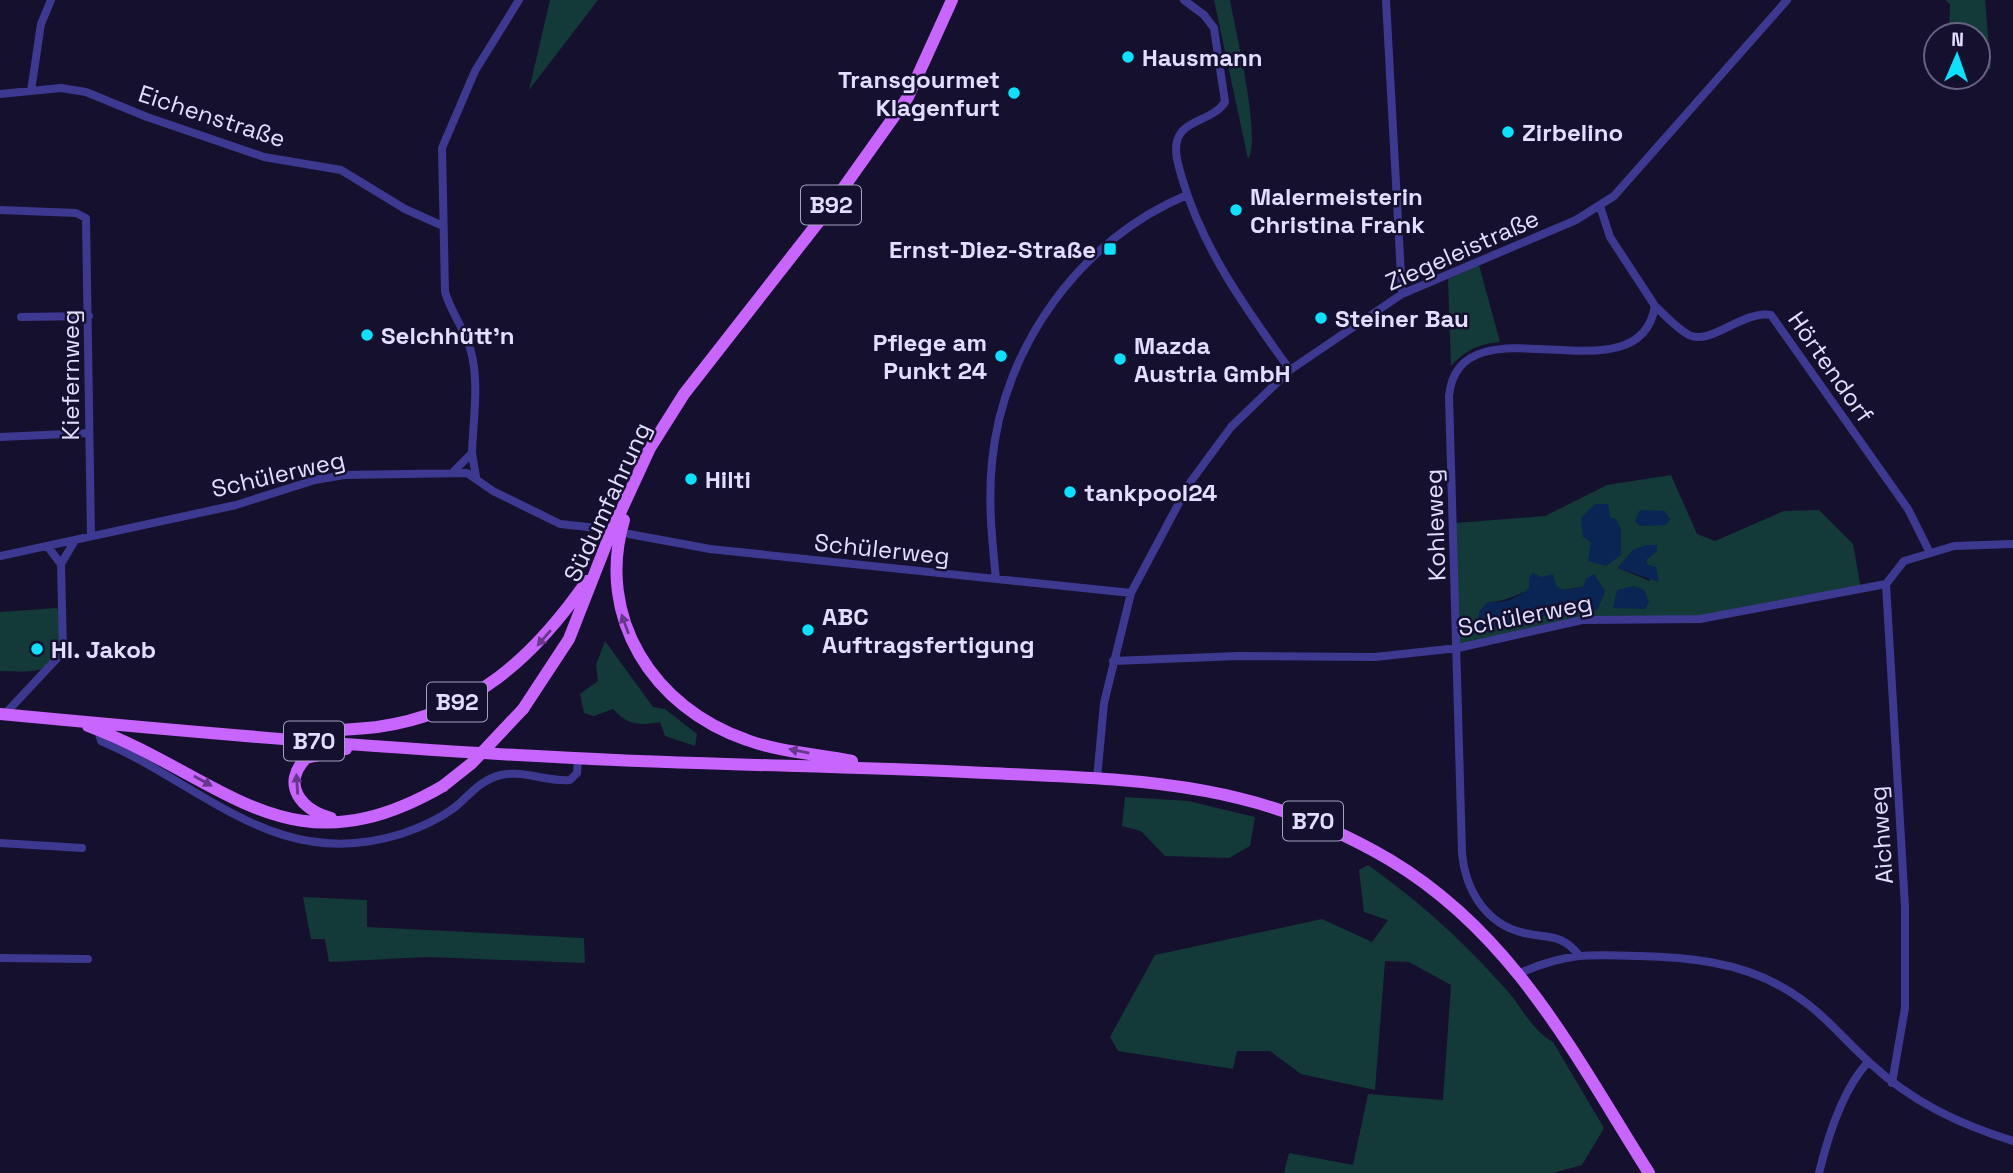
<svg xmlns="http://www.w3.org/2000/svg" width="2013" height="1173" viewBox="0 0 2013 1173" font-family="'Space Grotesk',sans-serif">
<style>
.green{fill:#133939;fill-rule:evenodd}
.water{fill:#0a2454}
.lines{fill:none;stroke-linecap:round;stroke-linejoin:round}
.street{stroke:#3e3990;stroke-width:8}
.primary{stroke:#c965ff;stroke-width:12}
.primary-bridge{stroke:#c965ff;stroke-width:12}
.oneway{fill:#67368d}
.poi-dot{fill:#0ae2ff;stroke:#16102f;stroke-width:2.5}
.labels{text-anchor:middle;dominant-baseline:central;stroke-width:5;stroke-linejoin:round;paint-order:stroke}
.shield{fill:#16102f;stroke:#a5a0c1;stroke-width:2}
.shield-label{font-size:23px;font-weight:bold;fill:#e2deff}
.poi-label{font-size:24px;font-weight:bold;fill:#e2deff;stroke:#16102f;text-anchor:start}
.street-label{font-size:24px;fill:#e2deff;stroke:#16102f}
</style>
<rect width="100%" height="100%" fill="#16102f"/>
<!-- green -->
<path class="green" d="M550 0H598L529 90Z
M1214 0H1230C1235 29 1262 139 1248 159Z
M1945 0H1985L1991 69H1978V35H1949L1950 4Z
M1479 265 1500 342C1478 344 1466 350 1451 366L1448 279Z
M1671 475 1697 534 1715 541 1784 511 1819 510 1853 544 1861 589 1700 619 1582 620 1458 648 1455 523 1545 516 1607 485ZM1633 550 1657 551 1646 559 1650 581 1618 568ZM1600 584 1605 591 1597 610 1546 615 1529 622 1477 630 1480 611 1488 602C1515 603 1540 575 1563 590Z
M57 608C61 616 60 626 60 635 61 676 31 672 0 671V612Z
M605 641 653 707 665 709 697 734 695 746 665 736 660 722C640 726 627 725 613 709L594 716 584 713 580 694 598 681 596 665Z
M1125 797 1188 801 1255 817 1250 846 1229 858 1165 856 1141 831 1122 826Z
M1368 865C1420 902 1461 939 1504 987 1521 1005 1531 1030 1553 1042L1604 1128 1582 1165 1553 1173H1284L1289 1153 1353 1165 1368 1094 1443 1100 1451 985 1409 962 1385 961 1375 1090 1301 1074 1270 1051H1237L1233 1069 1118 1051 1110 1037 1155 955 1322 919 1372 942 1388 920 1364 912 1359 870Z
M303 897 367 900V927L584 938 585 963 428 957 329 962 325 939H311Z"/>
<!-- water -->
<path class="water" d="M1595 504H1608L1610 517 1616 519 1621 529V555L1606 566 1588 561 1591 542 1583 537 1581 518Z
M1640 510 1665 511 1670 519 1666 525 1640 526 1635 521Z
M1646 545H1657V551L1646 560 1648 565 1656 567 1659 582 1618 568 1633 550Z
M1533 573 1541 577 1553 574 1556 586 1563 590 1583 587 1586 579 1594 574 1605 591 1597 610 1546 615 1529 622 1477 630 1480 611 1488 602C1505 603 1516 599 1529 588V578Z
M1634 586 1644 590 1649 602 1645 609 1613 608 1617 590Z"/>
<g class="lines">
<!-- street -->
<path class="street" d="M1184 0 1204 15 1214 28 1225 102C1213 121 1183 119 1177 141 1174 154 1179 167 1182 178 1203 250 1247 310 1290 370
M1386 0 1402 294
M31 91 41 24 51 0
M0 94 61 88 86 92 147 117 264 157 341 170 405 209 443 226
M0 210 76 213 86 218 91 536
M1655 306C1665 315 1676 328 1689 335 1711 346 1742 310 1771 315L1908 509 1930 553
M21 317 89 316
M0 437 89 433
M472 453 476 477
M454 471 472 453C473 419 480 381 470 348 464 329 451 312 445 292L442 148 475 71 519 0
M629 534 710 549 1131 593
M48 547 61 564
M0 556 236 505 315 480 344 475 467 473 493 491 560 524 597 528
M996 579C992 540 988 501 992 462 1003 346 1081 239 1187 195
M1886 584 1905 907V1008L1892 1083
M1113 661 1238 656 1375 657 1458 648 1582 620 1700 619 1886 584 1904 561 1954 546 2013 544
M4 715 63 652 61 564 74 542
M98 730 101 741C206 786 276 873 401 834 419 828 439 819 454 808 470 795 480 780 501 775 525 770 546 782 570 780L577 773 578 758
M1097 779 1104 703 1131 593 1189 484 1231 427 1290 370 1402 294 1576 220 1614 196 1787 0
M0 843 82 848
M1578 954C1560 933 1549 939 1524 933 1485 924 1465 889 1462 852L1449 396C1459 293 1639 405 1655 306L1610 237 1600 206
M0 958 88 959
M1520 973C1566 953 1588 954 1638 956 1687 957 1739 962 1782 987 1821 1009 1838 1034 1870 1063 1912 1102 1959 1124 2013 1141
M1819 1173C1828 1136 1842 1090 1868 1062"/>
<!-- primary -->
<path class="primary" d="M624 520C595 617 653 708 747 740 779 752 818 754 852 761
M523 709 569 639 609 537 650 448 684 394 824 215 908 97 952 0
M0 714C191 732 382 749 574 758 705 765 836 766 966 772 1125 780 1248 776 1390 860 1514 934 1575 1056 1649 1173
M88 726C226 778 288 876 443 786
M296 733C323 731 350 730 377 727 473 714 534 657 587 581
M331 818C302 810 280 785 306 758L346 749"/>
<!-- primary-bridge -->
<path class="primary-bridge" d="M443 786 472 763 523 709"/>
</g>
<!-- one-way arrows -->
<defs><path id="oneway-solid" d="M-6-.8H1V-3.2L6.5 0L1 3.2V.8H-6Z" transform="scale(1.75)"/></defs>
<g class="oneway">
<use href="#oneway-solid" transform="translate(625 624) rotate(-110)"/>
<use href="#oneway-solid" transform="translate(544 638) rotate(131)"/>
<use href="#oneway-solid" transform="translate(799 751) rotate(-169)"/>
<use href="#oneway-solid" transform="translate(203 781) rotate(29)"/>
<use href="#oneway-solid" transform="translate(297 784) rotate(-94)"/>
</g>
<!-- markers -->
<g class="poi-dot">
<circle cx="1128" cy="57" r="7"/>
<circle cx="1014" cy="93" r="7"/>
<circle cx="1508" cy="132" r="7"/>
<circle cx="1236" cy="210" r="7"/>
<rect x="1103" y="242" width="14" height="14" rx="3.5"/>
<circle cx="1321" cy="318" r="7"/>
<circle cx="367" cy="335" r="7"/>
<circle cx="1001" cy="356" r="7"/>
<circle cx="1120" cy="359" r="7"/>
<circle cx="691" cy="479" r="7"/>
<circle cx="1070" cy="492" r="7"/>
<circle cx="808" cy="630" r="7"/>
<circle cx="37" cy="649" r="7"/>
</g>
<g class="labels">
<!-- shield labels -->
<g class="shield">
<rect x="801" y="185.5" width="60" height="39" rx="5"/>
<rect x="427" y="682.5" width="60" height="39" rx="5"/>
<rect x="284" y="721.5" width="60" height="39" rx="5"/>
<rect x="1283" y="801.5" width="60" height="39" rx="5"/>
</g>
<g class="shield-label">
<text x="831" y="205">B92</text>
<text x="457" y="702">B92</text>
<text x="314" y="741">B70</text>
<text x="1313" y="821">B70</text>
</g>
<!-- poi labels -->
<g class="poi-label">
<text x="1142" y="57">Hausmann</text>
<text x="1000" y="79" text-anchor="end">Transgourmet<tspan x="1000" dy="28">Klagenfurt</tspan></text>
<text x="1522" y="132">Zirbelino</text>
<text x="1250" y="196">Malermeisterin<tspan x="1250" dy="28">Christina Frank</tspan></text>
<text x="1096" y="249" text-anchor="end">Ernst-Diez-Straße</text>
<text x="1335" y="318">Steiner Bau</text>
<text x="381" y="335">Selchhütt'n</text>
<text x="987" y="342" text-anchor="end">Pflege am<tspan x="987" dy="28">Punkt 24</tspan></text>
<text x="1134" y="345">Mazda<tspan x="1134" dy="28">Austria GmbH</tspan></text>
<text x="705" y="479">Hilti</text>
<text x="1084" y="492">tankpool24</text>
<text x="822" y="616">ABC<tspan x="822" dy="28">Auftragsfertigung</tspan></text>
<text x="51" y="649">Hl. Jakob</text>
</g>
<!-- street labels -->
<g class="street-label">
<text transform="translate(212 116) rotate(18)">Eichenstraße</text>
<text transform="translate(1462 250) rotate(-24)">Ziegeleistraße</text>
<text transform="translate(1831 367) rotate(55)">Hörtendorf</text>
<text transform="translate(70 375) rotate(-90)">Kiefernweg</text>
<text transform="translate(278 474) rotate(-13)">Schülerweg</text>
<text transform="translate(607 502) rotate(-65)">Südumfahrung</text>
<text transform="translate(1435 525) rotate(-92)">Kohleweg</text>
<text transform="translate(882 549) rotate(6)">Schülerweg</text>
<text transform="translate(1525 615) rotate(-11)">Schülerweg</text>
<text transform="translate(1881 835) rotate(-94)">Aichweg</text>
</g>
</g>
<!-- north arrow -->
<g transform="translate(1957 56) rotate(2)"><circle r="33" fill="#16102f" stroke="#686282" stroke-width="2"/>
<path d="M0-5L12 26L0 18L-12 26Z" fill="#0ae2ff"/>
<text y="-10" font-size="19" font-weight="bold" text-anchor="middle" fill="#e2deff">N</text>
</g>
</svg>
